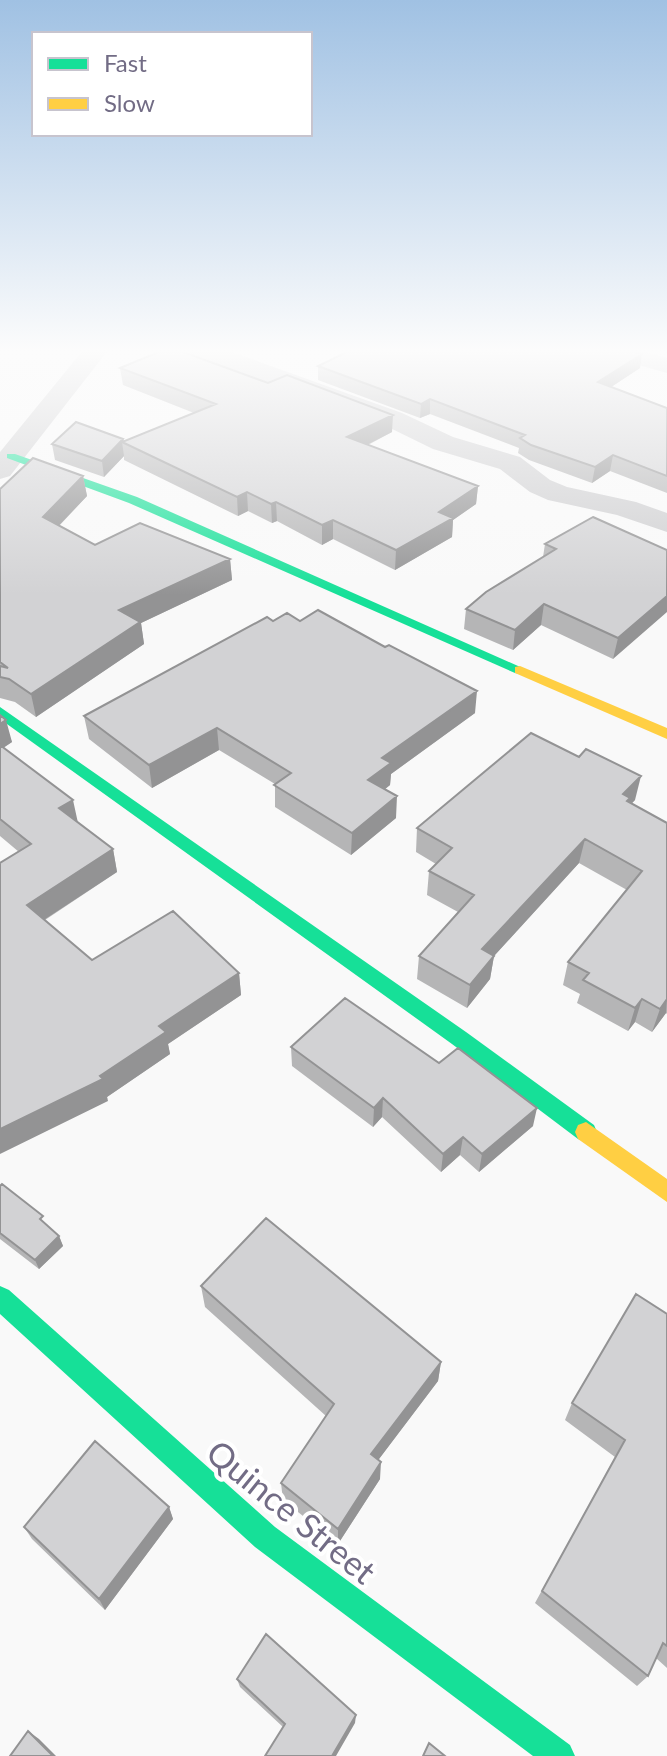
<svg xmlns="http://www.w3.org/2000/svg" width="667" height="1756" viewBox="0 0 667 1756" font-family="Lato,sans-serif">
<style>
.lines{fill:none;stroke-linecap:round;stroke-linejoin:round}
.street{fill:#ceced0;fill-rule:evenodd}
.fast{fill:#16e098;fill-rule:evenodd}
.slow{fill:#ffcf43;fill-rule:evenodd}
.wall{fill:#b5b5b6}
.shaded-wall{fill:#939394}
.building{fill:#d2d2d4;stroke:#939394;stroke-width:2}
.labels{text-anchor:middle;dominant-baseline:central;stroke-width:8;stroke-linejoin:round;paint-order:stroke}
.near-street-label{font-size:34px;fill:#726c85;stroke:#fff}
</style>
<rect width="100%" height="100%" fill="#f9f9f9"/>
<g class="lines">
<!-- street -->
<path class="street" d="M84 349H109L10 476 0 479V452Z
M187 349H223L402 413 453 437 520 457 550 480 567 487 636 502 667 513V532L617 515 548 500 530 492 500 469 433 449 384 425 191 354Z
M596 349H636L667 358V373L600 354Z"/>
<!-- fast -->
<path class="fast" d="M7 454H15L137 497 527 670 520 674 515 673 129 503 7 458Z
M0 707 466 1032 594 1125 597 1132 594 1139 586 1142 578 1139 452 1044 0 719Z
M0 1286 9 1290 275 1527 570 1745 575 1756H533L255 1547 0 1314Z"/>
<!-- slow -->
<path class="slow" d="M520 666 667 728V739L515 673V667Z
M586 1122 667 1179V1202L578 1139 575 1132 578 1125Z"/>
</g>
<!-- wall -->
<path class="wall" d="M335 349H625L640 368 611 387 667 408V493L610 471 592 483 529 460 518 453 519 448 430 414 420 418 318 380V366L346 352Z
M651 349H667V353Z
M120 368 392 432 368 445 478 486 476 504 453 520 452 537 395 570 333 539 322 545 277 521 272 523 248 511 238 516 124 460V456L104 477 55 460 52 444 123 439 124 441 194 413 123 385Z
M83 476 87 496 59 526 95 545 230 559 232 580 141 623 144 644 36 717 15 702 0 698V489Z
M545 544 667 550 613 659 541 625 513 650 464 629 466 609 543 557Z
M273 621H300L475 713 391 774 390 785 385 789 396 818 351 855 275 807V784L219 750 152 788 89 739 84 716Z
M0 715 12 742 3 748 78 823 113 849 117 872 45 920 92 960 239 973 241 995 168 1044 170 1054 107 1097 108 1101 19 852 0 836Z
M635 800 631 804 667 823V1014L666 1013 652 1032 635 1022 628 1031 577 1003 580 994 563 985 568 962 627 890 579 863 494 956 490 979 467 1008 417 979 419 956 458 912 427 895 429 871 436 864 416 852 417 828Z
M291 1047 439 1063 533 1126 479 1172 460 1155 441 1172 382 1117 373 1127 292 1066Z
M0 1186 59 1236 63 1246 39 1269 0 1239Z
M201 1286 441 1362 438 1381 378 1460 380 1479 338 1544 283 1500 281 1483 326 1416 205 1307Z
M667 1314V1668L656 1658 648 1676 637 1686 535 1603 615 1457 565 1420 572 1403Z
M169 1507 173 1519 105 1610 32 1539 24 1527Z
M237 1679 355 1723 283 1727 240 1687Z"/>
<!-- shaded-wall -->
<path class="shaded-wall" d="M642 354 640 368 596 397 598 382Z
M430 399V414L420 418 421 404Z
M393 415 392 432 347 455V437Z
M123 439 124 443 122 442 124 456 104 477 102 461Z
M613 455 610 471 592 483 595 467Z
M83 476 87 496 47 538 43 517Z
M478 486 476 504 453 520 452 537 395 570 396 550 439 512Z
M247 492 248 511 238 516 237 497Z
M276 502 277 521 272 523 271 504Z
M333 520V539L322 545V525Z
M230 559 232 580 141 623 144 644 36 717 31 694 119 610Z
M667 596V612L613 659 618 638Z
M544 604 541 625 513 650 515 630Z
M477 691 475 713 391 774 390 785 368 803V780L382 758Z
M6 720 12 742 0 750V724Z
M217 728 219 750 152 788 149 765Z
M641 776 635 800 628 807 623 794Z
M397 796 396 818 351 855 352 833Z
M73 800 78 823 59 808Z
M585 839 579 863 494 956 490 979 467 1008 470 985 482 949Z
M113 849 117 872 33 927 27 905Z
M239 973 241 995 168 1044 170 1054 107 1097 108 1101 0 1154V1129L100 1076 159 1026Z
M642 999 635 1022 628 1031 635 1008Z
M667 999 666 1013 652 1032 660 1009Z
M383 1098 382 1117 373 1127 374 1108Z
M537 1108 533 1126 479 1172 482 1154Z
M463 1137 460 1155 441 1172 443 1154Z
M59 1236 63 1246 39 1269 35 1260Z
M441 1362 438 1381 370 1471 371 1454Z
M381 1462 380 1479 338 1544V1529Z
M169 1507 173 1519 105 1610 99 1599Z
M356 1715 355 1723 336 1756H332Z
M28 1731 39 1739 56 1756H53Z"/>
<!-- building -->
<path class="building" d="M166 349H175L268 383 287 375 393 415 347 437 478 486 439 512 453 518 396 550 333 520 322 525 276 502 271 504 247 492 237 497 122 442 216 404 120 368Z
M353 349H625L642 354 598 382 667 408V476L613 455 595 467 531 445 520 438 525 435 430 399 421 404 318 366Z
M76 422 123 439 102 461 52 444Z
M33 458 83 476 43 517 95 545 140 523 230 559 119 610 140 622 31 694 9 679 0 677V666L8 668 0 662V489Z
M593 517 667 550V596L618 638 544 604 515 630 466 609 486 592 556 549 545 544Z
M318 610 385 647 389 645 477 691 382 758 391 763 368 780 397 796 352 833 274 785 291 773 217 728 149 765 84 716 267 617 273 621 287 613 300 621Z
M0 715 6 720 0 724Z
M531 733 579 757 586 749 641 776 623 794 630 798 627 801 667 823V999L660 1009 642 999 635 1008 583 980 589 973 568 962 642 871 585 839 482 949 494 956 470 985 419 956 474 895 429 871 452 848 417 828Z
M0 745 73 800 59 808 113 849 27 905 92 960 173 911 239 973 159 1026 166 1032 100 1076 103 1079 0 1129V863L31 844 0 819Z
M345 998 439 1063 458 1048 537 1108 482 1154 463 1137 443 1154 383 1098 374 1108 291 1047Z
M2 1184 43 1216 40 1219 59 1236 35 1260 0 1233V1186Z
M266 1218 441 1362 371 1454 381 1462 338 1529 281 1483 334 1404 201 1286Z
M636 1294 667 1314V1646L663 1643 648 1676 542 1591 625 1440 572 1403Z
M95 1441 169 1507 99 1599 24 1527Z
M266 1634 356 1715 332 1756H265L285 1724 237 1679Z
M28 1731 53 1756H10Z
M429 1743 445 1756H423Z"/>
<!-- sky -->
<linearGradient id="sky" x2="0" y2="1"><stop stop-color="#a0c1e3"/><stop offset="0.59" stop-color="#fcfcfc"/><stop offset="1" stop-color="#fcfcfc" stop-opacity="0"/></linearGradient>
<rect width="667" height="595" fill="url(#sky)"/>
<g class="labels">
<!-- near-street labels -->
<g class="near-street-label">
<text transform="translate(292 1511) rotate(39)">Quince Street</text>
</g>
</g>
<!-- legend -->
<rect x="32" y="32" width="280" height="104" fill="#ffffff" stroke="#c7c4ce" stroke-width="2"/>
<rect x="48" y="58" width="40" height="12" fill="#16e098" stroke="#c7c4ce" stroke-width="2"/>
<text x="104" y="72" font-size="24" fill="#726c85">Fast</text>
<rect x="48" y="98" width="40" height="12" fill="#ffcf43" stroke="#c7c4ce" stroke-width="2"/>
<text x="104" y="112" font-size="24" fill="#726c85">Slow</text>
</svg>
